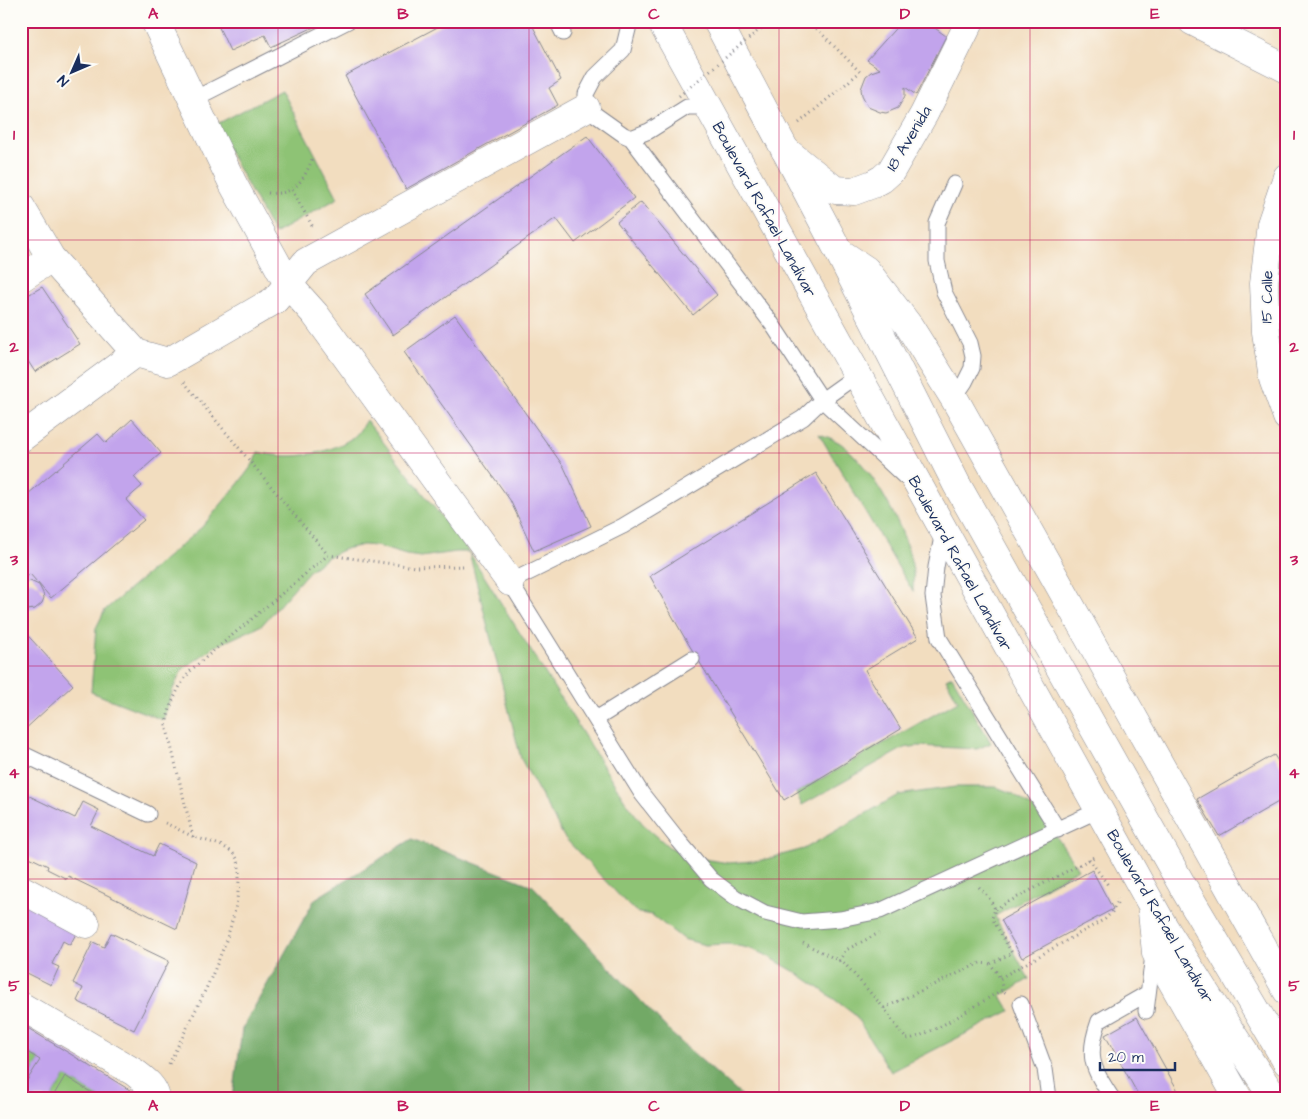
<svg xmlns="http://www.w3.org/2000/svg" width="1308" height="1119" font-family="'Architects Daughter',sans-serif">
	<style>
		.green { fill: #8ec375; stroke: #54796a }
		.forest { fill: #72a966; stroke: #466c62 }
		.building { fill: #c2a4ec }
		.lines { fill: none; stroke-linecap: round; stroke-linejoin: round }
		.lane-casing { stroke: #86868e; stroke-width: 17 }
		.street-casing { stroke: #86868e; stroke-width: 29 }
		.primary-casing { stroke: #86868e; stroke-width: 29 }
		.path { stroke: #86868e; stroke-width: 3; stroke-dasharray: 1 4; stroke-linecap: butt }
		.lane { stroke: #fff; stroke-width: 15 }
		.street { stroke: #fff; stroke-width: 28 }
		.primary { stroke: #fff; stroke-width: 28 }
		.path-bridge { stroke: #86868e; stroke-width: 3; stroke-dasharray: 1 4; stroke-linecap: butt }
		.grid { fill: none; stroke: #c2185b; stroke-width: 1; stroke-opacity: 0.55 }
		.labels { text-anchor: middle; stroke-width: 4; stroke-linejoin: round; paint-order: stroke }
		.street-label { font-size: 16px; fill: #1b2f5e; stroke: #fdfcf7 }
		.neatline { fill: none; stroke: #c2185b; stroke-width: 2 }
		.grid-label { font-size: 16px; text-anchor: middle; font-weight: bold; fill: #c2185b }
	</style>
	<rect width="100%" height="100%" fill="#fdfcf7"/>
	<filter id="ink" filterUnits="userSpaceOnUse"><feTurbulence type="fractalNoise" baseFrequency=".02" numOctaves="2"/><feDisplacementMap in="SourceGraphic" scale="10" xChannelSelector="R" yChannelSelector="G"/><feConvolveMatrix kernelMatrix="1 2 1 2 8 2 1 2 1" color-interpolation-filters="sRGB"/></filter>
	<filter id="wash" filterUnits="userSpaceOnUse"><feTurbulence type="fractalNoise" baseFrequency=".0096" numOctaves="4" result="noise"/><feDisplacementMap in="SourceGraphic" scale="20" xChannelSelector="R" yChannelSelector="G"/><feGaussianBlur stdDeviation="1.12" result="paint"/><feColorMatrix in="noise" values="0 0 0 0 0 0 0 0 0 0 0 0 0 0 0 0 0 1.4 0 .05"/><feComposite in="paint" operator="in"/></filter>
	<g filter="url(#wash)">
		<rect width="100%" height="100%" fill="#f2ddbf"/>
		<!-- green -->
		<path class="green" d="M282,90l56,108 -64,36 -59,-109z
			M366,420l103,132 158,252 16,20 26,23 28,11 32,5 34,-3 41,-11 94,-54 57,-8h41l16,6 21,15 23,28 22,33 -83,47 34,63 -28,17 9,15 -119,61 -36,-57 -33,-25 -25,-17 -33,-19 -16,-6 -20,-4 -23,1 -22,-6 -31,-24 -13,-2 -10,-7 -65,-69 -43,-78 -52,-207h-13l-35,5 -15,-2 -30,-9 -13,-1 -18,4 -17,8 -18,13 -48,55 -48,22 -32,23 -9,19 -10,31 -72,-28 5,-64 9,-18 97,-83 37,-44 14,-19 5,-12c30,8 67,4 94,-14 6,-3 10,-12 14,-18z
			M819,434c7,2 14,5 21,9 31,21 70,92 73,129 1,7 0,13 0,20z
			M952,676l39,67 -14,6 -59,-3 -14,2 -102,57 -6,-12 162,-92 -12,-22z
			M21,1048l19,12 -19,30z
			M65,1076l35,22h-48z"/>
		<!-- forest -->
		<path class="forest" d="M412,839l121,47 140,149 71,63h-511l9,-69 73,-130z"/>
		<g id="blocks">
			<!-- building -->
			<path class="building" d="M216,21h111l-56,26 -6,-12 -35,16z
				M449,21h81l31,59 -12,8 9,17 -152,84 -61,-113z
				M902,21h23l21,15 -30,59 -11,-8v9l-7,12 -12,5 -6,-1 -12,-5 -6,-12 -1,-6 5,-13 5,-4 9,-3 -13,-9z
				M587,136l47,62 -59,45 -19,-25 -163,117 -28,-41z
				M641,202l76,93 -24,20 -76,-93z
				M42,287l38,57 -45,28 -9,-14 -5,4v-63z
				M455,315l109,152 27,59 -57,25 -24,-51 -106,-148z
				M132,419l29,34 -27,24 8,9 -16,14 18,20 -93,78 -21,-24 -9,7v-81l77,-66 8,9z
				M816,473l102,165 -53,32 36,59 -117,71 -101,-165 -33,-59z
				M30,581l9,4 4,8 1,5 -2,5 -7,6 -9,1 -5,-2v-24z
				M21,628l52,57 -51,47 -1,-1z
				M1274,755l13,20v22l-68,39 -22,-37z
				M21,792l54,26 8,-16 16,8 -8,16 62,30 6,-12 37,18 -19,67 -109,-53 -1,3 -20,-10 1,-3 -27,-13z
				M1092,870l21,39 -91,49 -21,-38z
				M21,899l58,29 -9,17 -7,-4 -11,23 7,3 -8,18 -30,-15v-43l3,-5 -3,-2z
				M111,933l58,28 -35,69 -57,-29 6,-13 -10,-5 20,-41 11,5z
				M1137,1017l45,81h-42l-35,-63z
				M21,1024l56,34 66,40h-43l-35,-22 -13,22h-31v-8l19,-30 -19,-12z"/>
		</g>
	</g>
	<g filter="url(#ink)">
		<use href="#blocks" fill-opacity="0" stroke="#86868e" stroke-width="1"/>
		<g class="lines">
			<defs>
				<path id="lane" d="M557,21l6,12
					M630,21l-7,29 -28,27 -9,17v14l38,27 7,3 141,186 50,76 83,77
					M192,100l156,-79
					M631,138l18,-7 38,-24h21
					M857,375l-35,25 -19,18 -180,108 -113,56 132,212 37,47 32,38 24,18 30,16 37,9 38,-3 40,-8 219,-101
					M954,398l11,-16 7,-14 1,-12 -3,-13 -26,-51 -7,-31v-38l17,-39
					M943,532l-7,35 -3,29 6,42 119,192
					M596,719l96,-60
					M21,753l127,61
					M1021,1004l24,65 4,29
					M1146,1011l6,-48 4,-10
					M1112,1098c-20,-31 -26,-41 -13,-77l49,-28"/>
				<path id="street" d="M155,21l78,163 55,100 27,30 195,268
					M1192,21l95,48
					M785,150l50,40 19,1 19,-7 9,-5 9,-8 33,-57 46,-93
					M1287,177l-16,47 -7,59 2,49 7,46 14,39
					M21,207l30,51 85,95
					M839,252l27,18 43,56 45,72 333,593
					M21,278l30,-20
					M21,438l115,-85 32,9 107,-62 31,-38 280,-154
					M21,889l65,35
					M21,1006l113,66c9,7 20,14 22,26"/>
				<path id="primary" d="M661,21l503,906 46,73 64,98
					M717,21l122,231 118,233 225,400 105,177
					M1152,912l4,41 82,145"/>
			</defs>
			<!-- lane casing -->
			<use href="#lane" class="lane-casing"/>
			<!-- street casing -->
			<use href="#street" class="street-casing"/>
			<!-- primary casing -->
			<use href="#primary" class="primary-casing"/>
			<!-- path -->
			<path class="path" d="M799,123l61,-51 -51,-51
				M292,190l22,39
				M268,193c27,3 36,-13 45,-36
				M184,382l144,173 87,12 51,-1
				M165,823c9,4 18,9 27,13 14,6 34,7 44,21 4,6 3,15 3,22 -2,60 -45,132 -71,187
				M193,837l-27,-112c4,-22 12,-39 26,-56l136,-114
				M1089,859l19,26
				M979,887l10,11 6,11 -3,9 20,35 -22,11
				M995,909l101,-53
				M803,943l41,20 40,45 17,25 6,6c22,-2 74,-37 95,-49l4,3
				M839,961l7,-11 33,-17
				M1000,978l105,-59 7,-7 6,-11 -1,-2
				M884,1008l96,-45 10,1c7,8 12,15 12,26"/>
			<!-- lane -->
			<use href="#lane" class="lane"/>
			<!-- street -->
			<use href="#street" class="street"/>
			<!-- primary -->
			<use href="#primary" class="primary"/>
			<!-- path-bridge -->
			<path class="path-bridge" d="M679,96l91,-75"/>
		</g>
	</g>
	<!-- grid -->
	<path class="grid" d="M278,21v1077M529,21v1077M779,21v1077M1030,21v1077M21,240h1266M21,453h1266M21,666h1266M21,879h1266"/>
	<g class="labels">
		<!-- street labels -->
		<g class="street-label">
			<text transform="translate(908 138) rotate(-59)" y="6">18 Avenida</text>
			<text transform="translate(765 209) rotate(61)" y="6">Boulevard Rafael Landívar</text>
			<text transform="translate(1266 297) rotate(-89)" y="6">15 Calle</text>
			<text transform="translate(961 563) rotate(61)" y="6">Boulevard Rafael Landívar</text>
			<text transform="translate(1161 916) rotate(60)" y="6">Boulevard Rafael Landívar</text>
		</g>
	</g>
	<!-- margin -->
	<rect width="1308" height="1119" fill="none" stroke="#fdfcf7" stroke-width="55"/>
	<!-- north arrow -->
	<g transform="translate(72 72) rotate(225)" stroke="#fdfcf7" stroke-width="4" paint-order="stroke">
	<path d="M0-4L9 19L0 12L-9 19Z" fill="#1b2f5e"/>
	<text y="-8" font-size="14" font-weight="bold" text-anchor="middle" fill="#1b2f5e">N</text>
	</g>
	<!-- scale -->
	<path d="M1100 1062v8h75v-8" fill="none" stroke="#1b2f5e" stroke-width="2.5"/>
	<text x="1108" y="1062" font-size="15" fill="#1b2f5e" stroke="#fdfcf7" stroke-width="4" paint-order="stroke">20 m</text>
	<rect x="28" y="28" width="1252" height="1064" class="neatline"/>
	<g class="grid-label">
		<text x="153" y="19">A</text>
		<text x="403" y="19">B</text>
		<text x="654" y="19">C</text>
		<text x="905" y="19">D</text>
		<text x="1155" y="19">E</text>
		<text x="14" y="140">1</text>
		<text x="1294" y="140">1</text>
		<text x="14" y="352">2</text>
		<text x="1294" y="352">2</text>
		<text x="14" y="565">3</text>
		<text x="1294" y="565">3</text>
		<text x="14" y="778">4</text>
		<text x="1294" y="778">4</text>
		<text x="14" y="991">5</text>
		<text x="1294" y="991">5</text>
		<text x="153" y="1111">A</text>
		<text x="403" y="1111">B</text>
		<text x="654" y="1111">C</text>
		<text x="905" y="1111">D</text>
		<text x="1155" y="1111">E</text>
	</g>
</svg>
